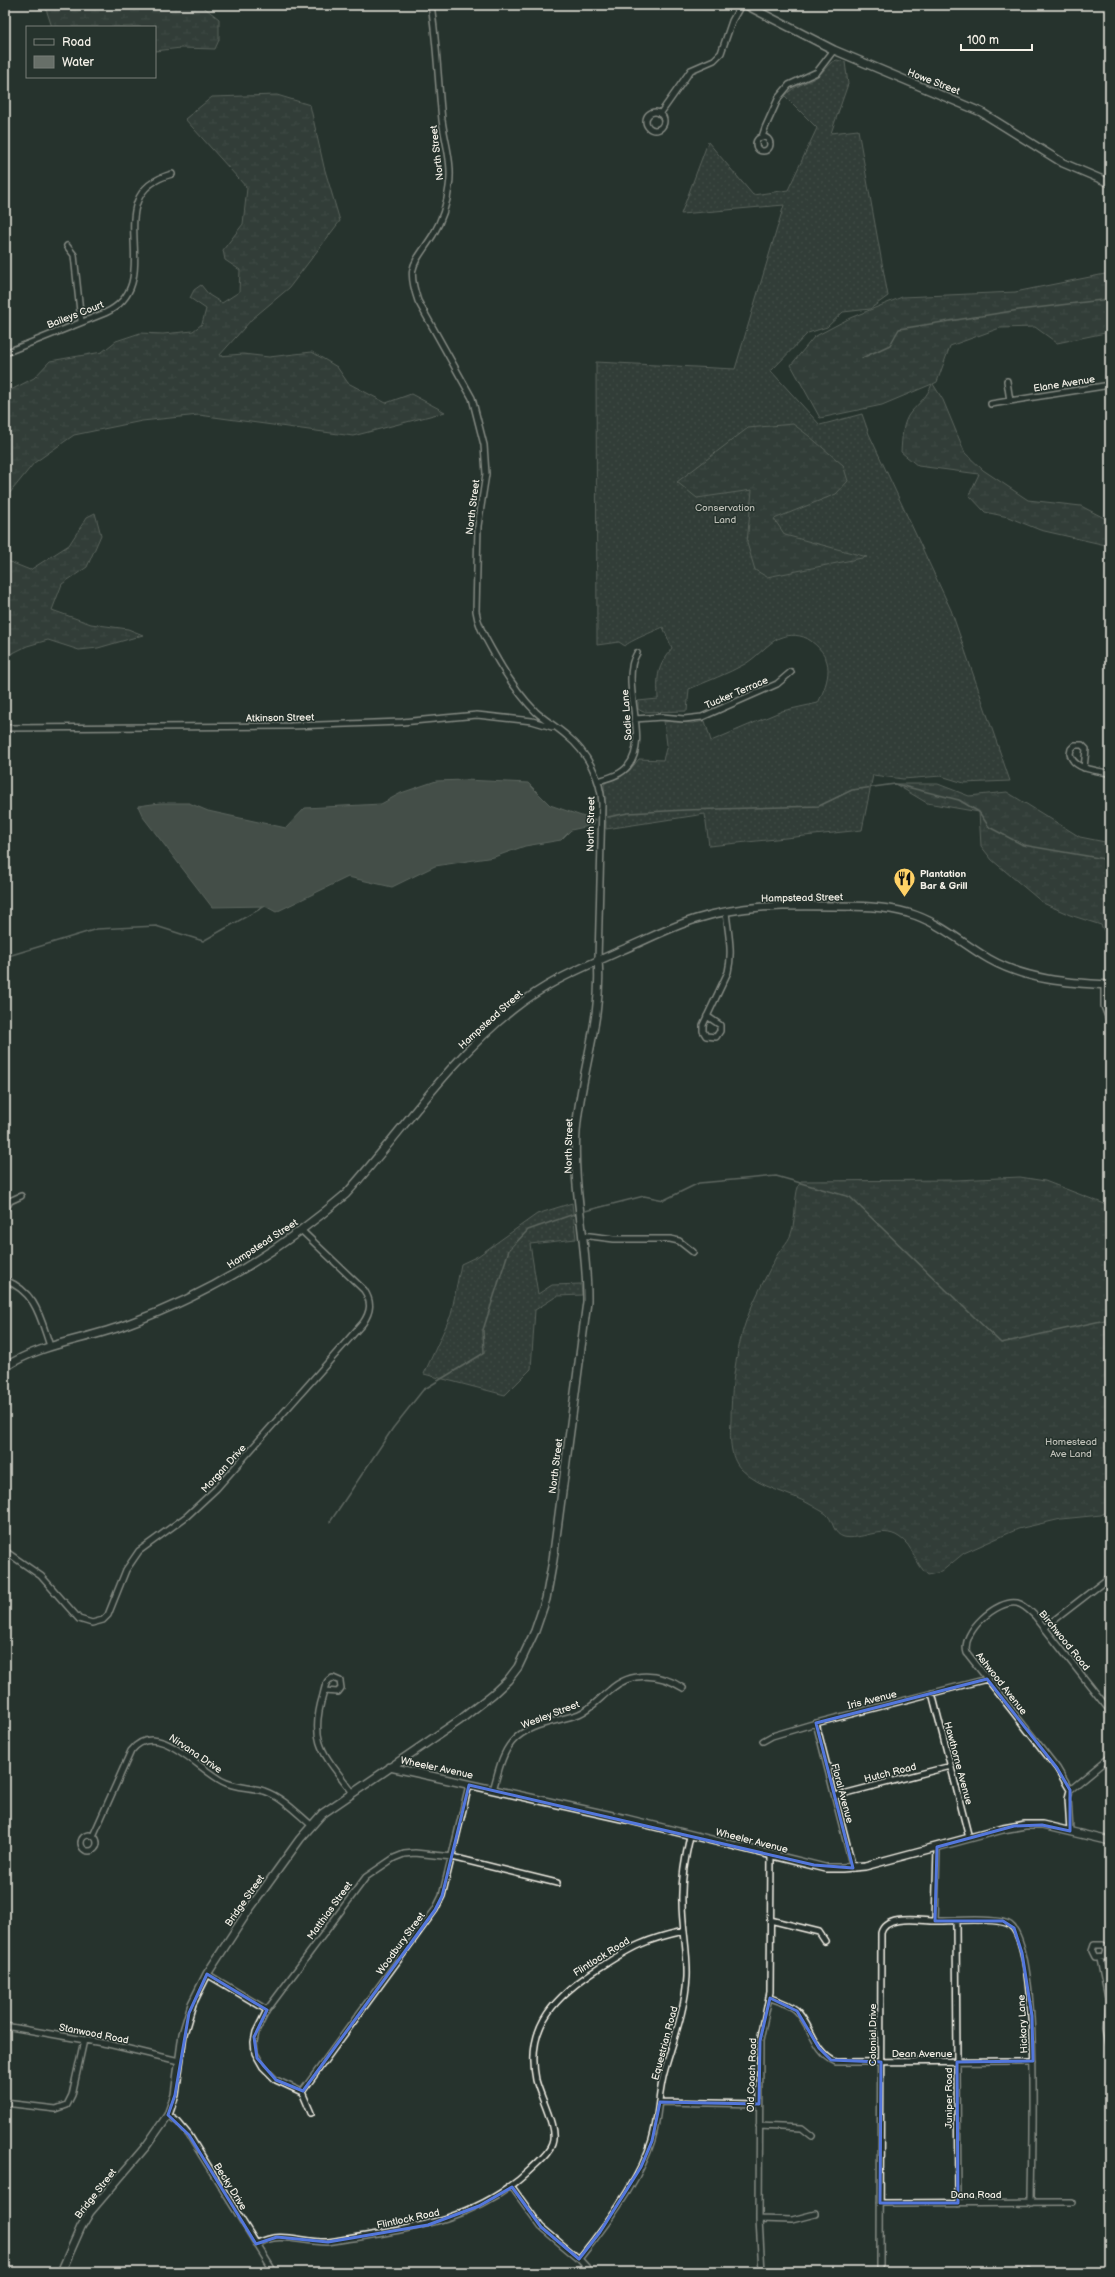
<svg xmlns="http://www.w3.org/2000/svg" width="1115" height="2277" font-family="'Balsamiq Sans',sans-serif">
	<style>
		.grass { fill: url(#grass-dots); stroke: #9a9e96 }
		.wetland { fill: url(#wetland-marsh); stroke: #9a9e96 }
		.water { fill: #676f68; stroke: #9fa39b }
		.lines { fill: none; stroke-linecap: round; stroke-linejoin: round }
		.stream { stroke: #9fa39b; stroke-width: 1.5 }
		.minor-casing { stroke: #f4f1e8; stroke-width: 8 }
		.tertiary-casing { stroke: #f4f1e8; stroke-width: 10 }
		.secondary-casing { stroke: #f4f1e8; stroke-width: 10 }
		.minor { stroke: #26332d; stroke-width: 5 }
		.tertiary { stroke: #26332d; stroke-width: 7 }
		.secondary { stroke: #26332d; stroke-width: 7 }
		.marked { fill: none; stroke: #5377dc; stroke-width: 3; stroke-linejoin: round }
		.labels { text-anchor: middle; stroke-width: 3; stroke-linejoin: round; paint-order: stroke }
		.street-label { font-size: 10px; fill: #f4f1e8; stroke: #26332d }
		.park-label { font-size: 10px; fill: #bebfb7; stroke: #26332d }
		.poi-label { font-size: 10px; font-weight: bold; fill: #f4f1e8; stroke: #26332d; text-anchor: start }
	</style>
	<defs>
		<pattern id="grass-dots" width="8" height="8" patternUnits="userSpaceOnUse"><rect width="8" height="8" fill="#414b45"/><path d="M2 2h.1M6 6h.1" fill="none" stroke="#5d6560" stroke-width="1.8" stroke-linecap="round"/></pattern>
		<pattern id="wetland-marsh" width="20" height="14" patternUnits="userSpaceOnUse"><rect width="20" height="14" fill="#414b45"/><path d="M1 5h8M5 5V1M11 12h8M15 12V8" fill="none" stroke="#5d6560"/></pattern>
	</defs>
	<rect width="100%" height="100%" fill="#26332d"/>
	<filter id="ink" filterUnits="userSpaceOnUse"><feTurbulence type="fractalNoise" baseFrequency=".025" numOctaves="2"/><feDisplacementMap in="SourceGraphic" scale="8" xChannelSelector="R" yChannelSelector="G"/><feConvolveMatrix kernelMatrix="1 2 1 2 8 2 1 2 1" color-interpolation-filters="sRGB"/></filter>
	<g filter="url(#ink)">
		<!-- grass -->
		<path class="grass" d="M837,60l8,2 3,22 -17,49 27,-3 30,166 -18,13 -27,3 -16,15 -19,6 -37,38 49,54 42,-11 7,20 82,176 59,171 -46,2 -23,-7 -38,3 -30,-4 -11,55 -153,16 -4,-32 -99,15 -2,-44 2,-3 23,-11 10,-12 24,1 4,-15 -3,-24 29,2 12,-2 6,20 71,-30 36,-8c12,-25 17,-44 -7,-62 -9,-7 -22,-7 -32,-3 -12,6 -22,19 -34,26 -18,10 -37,17 -56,25l-2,22 -44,1 -5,-3v-8l20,-2c-1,-25 -1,-31 14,-51l-9,-21c-8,4 -34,14 -38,19l-6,-4 -22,3 -1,-283 139,7 49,-164 -103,9 27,-72 45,53 35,-5 29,-62 -32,-32c9,-11 21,-12 33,-20 7,-5 10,-14 19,-16z
			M572,1203l4,36 -46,5 8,50 14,-9 29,-1 1,11 -25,1 -22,14 -4,59 -26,26 -81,-21 27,-59 10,-51 17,-8 59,-42z"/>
		<!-- wetland -->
		<path class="wetland" d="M35,5h166l18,14v21l-4,9 -34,-1 -26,3v-24h-103l-6,-18z
			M277,95l33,10 14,62 16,54 -51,67 -37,31 -33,37 24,-2 26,3 43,-5 25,15 11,16 38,20 25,-9 34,18 -92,24 -154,-21 -57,6 -68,14 -40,28 -29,36v-106l29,-15 16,-17 52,-9 14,-11 24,-8 23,1 30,-3 9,-7 4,-15 -16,-11 4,-8 7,-5 8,10 13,8 17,-11 1,-22 -15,-10 -2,-10 20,-26 4,-36 -62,-69 27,-22z
			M1110,273v59l-53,11 -22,-16 -35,1 -50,18 -13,36 -4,2 10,16 22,53 18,17 45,30 53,6 29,15v25l-70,-16 -32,-13 -23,-5 -16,-17 10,-21 -61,-8 -17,-14c1,-13 1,-30 10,-40 9,-10 16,-15 21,-28l-50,21 -62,13 -29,-53 23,-28 36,-19 52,-21 113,-5z
			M793,424l16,12 34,29 5,16 -12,13 -62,25 11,16 82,22 -100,20 -12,-7 -8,-27 5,-53 -55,8 -20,-16 71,-54z
			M95,513l6,22 -14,32 -25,17 -10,26 39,14 37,5 15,6 -45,13 -19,2 -31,-10 -21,6 -22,11v-97l25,10 39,-25 18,-28z
			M895,784h43l31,12 38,-4 73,45 30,6v100l-9,-18 -31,-10 -27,-12 -51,-43 -11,-14 -2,-34 -52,-9z
			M1020,1177l25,4 65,25v304l-9,5 -40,4 -43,10 -54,24 -23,19 -13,3c-13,-10 -14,-29 -29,-38 -18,-12 -39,4 -55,0 -11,-3 -10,-14 -16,-21 -3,-4 -11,-7 -15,-10 -23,-14 -53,-17 -72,-37 -12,-12 -11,-34 -10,-49 0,-26 3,-53 9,-78 6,-29 22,-57 35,-83 4,-9 13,-16 16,-25 6,-16 2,-43 10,-53l155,-1z"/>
		<!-- water -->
		<path class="water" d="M465,780l63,3 22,22 43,15 1,5 -23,5 -10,10 -36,6 -31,11 -59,9 -43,21 -44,-10 -72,35 -11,-6 -53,1 -69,-90 -5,-11 22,-3h29l19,8 78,17 19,-20 76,-4 20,-11 35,-12z"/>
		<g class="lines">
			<!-- stream -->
			<path class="stream" d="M862,358l28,-13 9,-16 120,-19 91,-11
				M608,817l20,-4 57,-3 134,-4 33,-16 43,-6 64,16 20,12 10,15 34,18 87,15
				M591,821l5,-1
				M5,957l92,-28 59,-3 47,15 62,-35
				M585,1211l59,-15 20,4 35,-17 77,-7 74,21 151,146 109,-24
				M330,1522l63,-94 30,-38 61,-37 -1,-23 26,-80 19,-20 46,-16"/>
			<defs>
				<path id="minor" d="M431,5c6,38 7,77 11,115 3,22 11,45 7,67 -2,17 -7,33 -16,48 -19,30 -27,30 -15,66l54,97 12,47 2,29 -8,52 -2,85c2,15 9,26 16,39 12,22 26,44 44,62 10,9 21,15 31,24 20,16 34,43 35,68l-4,156
					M646 121a9 9 0 1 1 18 0a9 9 0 1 1-18 0Z
					M660,114l31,-44 23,-10 7,-7 11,-32 9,-16
					M762,137l3,-9 14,-31 10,-12 28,-13 17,-22
					M756 144a7 7 0 1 1 14 0a7 7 0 1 1-14 0Z
					M67,246l7,9 7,66
					M5,353l100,-40c66,-30 -11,-118 67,-139
					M1007,381l3,20
					M991,404l119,-19
					M635,719l27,-2 22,2 18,-2 75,-33 14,-12
					M5,728l286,-2 111,-4 75,-7 55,6 20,6
					M1084,768l2,-19 -4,-4h-7l-4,4 -1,5c4,17 27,15 40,20
					M598,781c10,-3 23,-6 30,-15 20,-23 -2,-71 4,-99 0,-5 3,-10 5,-14
					M1104,985v21l6,16
					M707,1016l13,9v6l-4,6 -10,-1 -3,-5v-6l25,-53c5,-20 0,-40 -2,-60
					M5,1210l5,-9 11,-5
					M582,1235l32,4h56l9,2 14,11
					M5,1280c31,12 35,37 45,66
					M5,1551l36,25 38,43 13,4 11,-3 5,-5 18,-45 13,-19 48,-35 29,-27 147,-166c8,-12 9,-21 1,-33l-63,-60
					M1044,1628l66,-51
					M324,1691l14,1 3,-4 -1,-7 -7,-3c-8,2 -8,10 -10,17 -15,49 2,60 30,98
					M932,1693l37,145
					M816,1723l37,145
					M763,1741l9,-5 44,-13 171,-44
					M493,1790c5,-16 8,-35 19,-48 16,-19 45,-20 67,-28 12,-5 21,-16 31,-24 21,-19 50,-17 73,-2
					M1070,1790l-13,-22 -90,-115c-7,-21 31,-54 50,-50 8,2 13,8 18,13l75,95
					M835,1796l116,-30
					M1070,1831l-2,-33 2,-8 40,-33
					M81 1843a8 8 0 1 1 16 0a8 8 0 1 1-16 0Z
					M93,1836l38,-85c25,-33 67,18 91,30 12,7 28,6 42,10 18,6 33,22 47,34
					M770,1920l49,12 6,9
					M935,1921c15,0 66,-4 75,4 31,23 22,233 22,278
					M956,1921l2,282
					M1104,1956l2,-7 -3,-4h-9l-2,6 3,6 15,-2
					M1100,1958l9,45 -2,23 3,17
					M207,1974l60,36
					M770,1998c9,3 19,6 26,12 16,15 18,43 40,52l197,-1
					M5,2026l103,18 71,17
					M302,2092l133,-182 7,-14 27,-111
					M660,2102l99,2
					M5,2103l51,6 11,-4 5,-10 12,-55
					M311,2113l-9,-21 -26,-12 -13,-13 -8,-14 -1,-11 2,-10 11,-22 99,-133 28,-19 10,-4 11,-1 37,4 105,26
					M168,2115l10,7 11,13 85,137
					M759,2126l43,2 10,8
					M512,2187l29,40 38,32 12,13
					M880,2203l192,-1
					M759,2219l33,1 23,-6
					M256,2244c26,-14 45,-1 72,-2 73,-12 148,-19 203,-73 8,-8 18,-15 21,-25 6,-16 -12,-47 -16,-64 -11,-55 21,-85 63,-112 32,-21 47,-29 85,-37
					M579,2259c25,-31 62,-81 73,-119 7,-23 6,-48 13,-71 9,-31 20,-59 22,-92 1,-25 -5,-50 -5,-75 -1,-23 3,-44 8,-66
					M762,2272l-3,-53 1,-178 10,-49 1,-137
					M880,2272l1,-339c5,-19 39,-12 54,-12l2,-74
					M1026,2272l2,-1"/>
				<path id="tertiary" d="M746,5l88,45 147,62 82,51 47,20
					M390,1767l236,52 199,49h17l23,-2 138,-37 22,-4h17l68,16
					M61,2272l20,-45 9,-15 57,-67 21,-30 7,-20 8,-61 9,-30 15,-30 41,-63 52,-72 22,-25 138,-94 33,-26 15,-14 10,-13 17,-36 11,-32 7,-39 34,-258c1,-57 -15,-113 -11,-170 4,-58 27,-113 22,-172"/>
				<path id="secondary" d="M5,1367c37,-24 80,-27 120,-42 81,-29 156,-75 221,-131 55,-61 102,-133 167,-185 37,-29 67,-40 109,-59 24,-10 48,-23 74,-31 44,-14 91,-14 137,-13 25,0 51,0 75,7 30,8 55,31 81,46 37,21 80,24 121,26"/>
			</defs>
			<!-- minor casing -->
			<use href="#minor" class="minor-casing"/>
			<!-- tertiary casing -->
			<use href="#tertiary" class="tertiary-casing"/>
			<!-- secondary casing -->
			<use href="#secondary" class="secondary-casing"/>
			<!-- minor -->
			<use href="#minor" class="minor"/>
			<!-- tertiary -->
			<use href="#tertiary" class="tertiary"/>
			<!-- secondary -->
			<use href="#secondary" class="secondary"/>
		</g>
	</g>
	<!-- marked area -->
	<path d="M0 0H1115V2277H0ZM987,1679l70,89 13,22v41l-28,-6 -28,1 -77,21 -2,74h68l11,7 8,25 10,63 1,45 -76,1 1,141h-78l1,-141 -50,-2 -12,-12 -22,-37 -27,-13 -10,43 -1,63 -99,-2 -8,39 -11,26 -41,65 -21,27 -38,-32 -29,-40 -33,19 -51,19 -100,17 -51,-5 -21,7 -67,-109 -21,-20 7,-20 14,-82 18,-39 60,36 -13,27 3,21 19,22 27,11 132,-181 7,-14 27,-111 345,80 39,3 -37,-145z" fill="#26332d" fill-opacity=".55" fill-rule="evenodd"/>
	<path class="marked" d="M987,1679l70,89 13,22v41l-28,-6 -28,1 -77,21 -2,74h68l11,7 8,25 10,63 1,45 -76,1 1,141h-78l1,-141 -50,-2 -12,-12 -22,-37 -27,-13 -10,43 -1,63 -99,-2 -8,39 -11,26 -41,65 -21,27 -38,-32 -29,-40 -33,19 -51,19 -100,17 -51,-5 -21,7 -67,-109 -21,-20 7,-20 14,-82 18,-39 60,36 -13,27 3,21 19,22 27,11 132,-181 7,-14 27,-111 345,80 39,3 -37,-145z"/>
	<!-- icons -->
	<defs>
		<symbol id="restaurant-pin" viewBox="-11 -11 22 30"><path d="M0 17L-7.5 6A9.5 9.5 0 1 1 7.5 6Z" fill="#ffd166" stroke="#26332d"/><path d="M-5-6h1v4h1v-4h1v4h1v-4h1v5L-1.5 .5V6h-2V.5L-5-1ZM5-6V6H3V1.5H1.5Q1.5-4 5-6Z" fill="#111"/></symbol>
	</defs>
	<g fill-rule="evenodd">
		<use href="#restaurant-pin" x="892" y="866" width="25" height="34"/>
	</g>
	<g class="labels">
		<!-- street labels -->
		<g class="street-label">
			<text transform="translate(934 81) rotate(21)" y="4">Howe Street</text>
			<text transform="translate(436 153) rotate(-97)" y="4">North Street</text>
			<text transform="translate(75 314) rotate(-21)" y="4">Baileys Court</text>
			<text transform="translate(1064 383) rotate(-9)" y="4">Elane Avenue</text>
			<text transform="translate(472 507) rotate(-83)" y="4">North Street</text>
			<text transform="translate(736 692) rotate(-23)" y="4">Tucker Terrace</text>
			<text transform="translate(626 715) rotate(-94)" y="4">Sadie Lane</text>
			<text transform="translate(280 717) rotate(-1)" y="4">Atkinson Street</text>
			<text transform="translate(590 824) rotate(-89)" y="4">North Street</text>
			<text transform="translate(802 897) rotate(-1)" y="4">Hampstead Street</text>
			<text transform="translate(490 1019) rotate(-42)" y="4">Hampstead Street</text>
			<text transform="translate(568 1146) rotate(-89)" y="4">North Street</text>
			<text transform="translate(262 1243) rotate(-33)" y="4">Hampstead Street</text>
			<text transform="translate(555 1466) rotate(-83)" y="4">North Street</text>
			<text transform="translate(223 1468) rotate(-48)" y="4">Morgan Drive</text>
			<text transform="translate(1065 1640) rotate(51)" y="4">Birchwood Road</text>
			<text transform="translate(1002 1683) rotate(52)" y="4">Ashwood Avenue</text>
			<text transform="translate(872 1699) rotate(-14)" y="4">Iris Avenue</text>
			<text transform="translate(550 1714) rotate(-21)" y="4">Wesley Street</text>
			<text transform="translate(196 1753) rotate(34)" y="4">Nirvana Drive</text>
			<text transform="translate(959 1763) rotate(75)" y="4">Hawthorne Avenue</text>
			<text transform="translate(437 1767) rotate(12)" y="4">Wheeler Avenue</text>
			<text transform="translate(890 1772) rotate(-14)" y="4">Hutch Road</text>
			<text transform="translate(843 1793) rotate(75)" y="4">Floral Avenue</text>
			<text transform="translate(752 1840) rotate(14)" y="4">Wheeler Avenue</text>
			<text transform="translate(244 1900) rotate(-55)" y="4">Bridge Street</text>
			<text transform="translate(329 1910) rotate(-54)" y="4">Matthias Street</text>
			<text transform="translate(400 1943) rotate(-54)" y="4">Woodbury Street</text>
			<text transform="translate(601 1956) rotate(-32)" y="4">Flintlock Road</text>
			<text transform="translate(1022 2024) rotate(-93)" y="4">Hickory Lane</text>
			<text transform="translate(94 2033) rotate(11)" y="4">Stanwood Road</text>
			<text transform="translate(872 2035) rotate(-90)" y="4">Colonial Drive</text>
			<text transform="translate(664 2043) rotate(-75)" y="4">Equestrian Road</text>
			<text x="922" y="2057">Dean Avenue</text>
			<text transform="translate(751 2075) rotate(-88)" y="4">Old Coach Road</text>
			<text transform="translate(948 2098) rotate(-90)" y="4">Juniper Road</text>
			<text transform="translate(231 2186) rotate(58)" y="4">Becky Drive</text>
			<text transform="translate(95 2193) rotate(-52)" y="4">Bridge Street</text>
			<text x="976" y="2198">Dana Road</text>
			<text transform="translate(408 2218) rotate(-12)" y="4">Flintlock Road</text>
		</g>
		<!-- park labels -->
		<g class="park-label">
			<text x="725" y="511">Conservation<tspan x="725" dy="12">Land</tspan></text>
			<text x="1071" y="1445">Homestead<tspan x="1071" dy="12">Ave Land</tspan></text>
		</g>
		<!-- poi labels -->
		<g class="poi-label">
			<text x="920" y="877">Plantation<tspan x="920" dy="12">Bar &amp; Grill</tspan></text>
		</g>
	</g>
	<!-- margin -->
	<rect width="1115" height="2277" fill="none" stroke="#26332d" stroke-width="20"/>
	<rect x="10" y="10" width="1095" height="2257" fill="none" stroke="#f4f1e8" stroke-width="1.5" filter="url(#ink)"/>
	<!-- legend -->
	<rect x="26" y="26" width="130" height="52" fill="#26332d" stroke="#787f78"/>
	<rect x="34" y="39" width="20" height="6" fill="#26332d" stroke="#787f78"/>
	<text x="62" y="46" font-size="12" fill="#f4f1e8">Road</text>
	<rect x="34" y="56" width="20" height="12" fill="#676f68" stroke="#787f78"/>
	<text x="62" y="66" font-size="12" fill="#f4f1e8">Water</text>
	<!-- scale -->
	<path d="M961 44v6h71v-6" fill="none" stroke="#f4f1e8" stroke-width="2"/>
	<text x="967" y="44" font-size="12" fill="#f4f1e8" stroke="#26332d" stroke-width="3" paint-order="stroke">100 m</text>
</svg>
